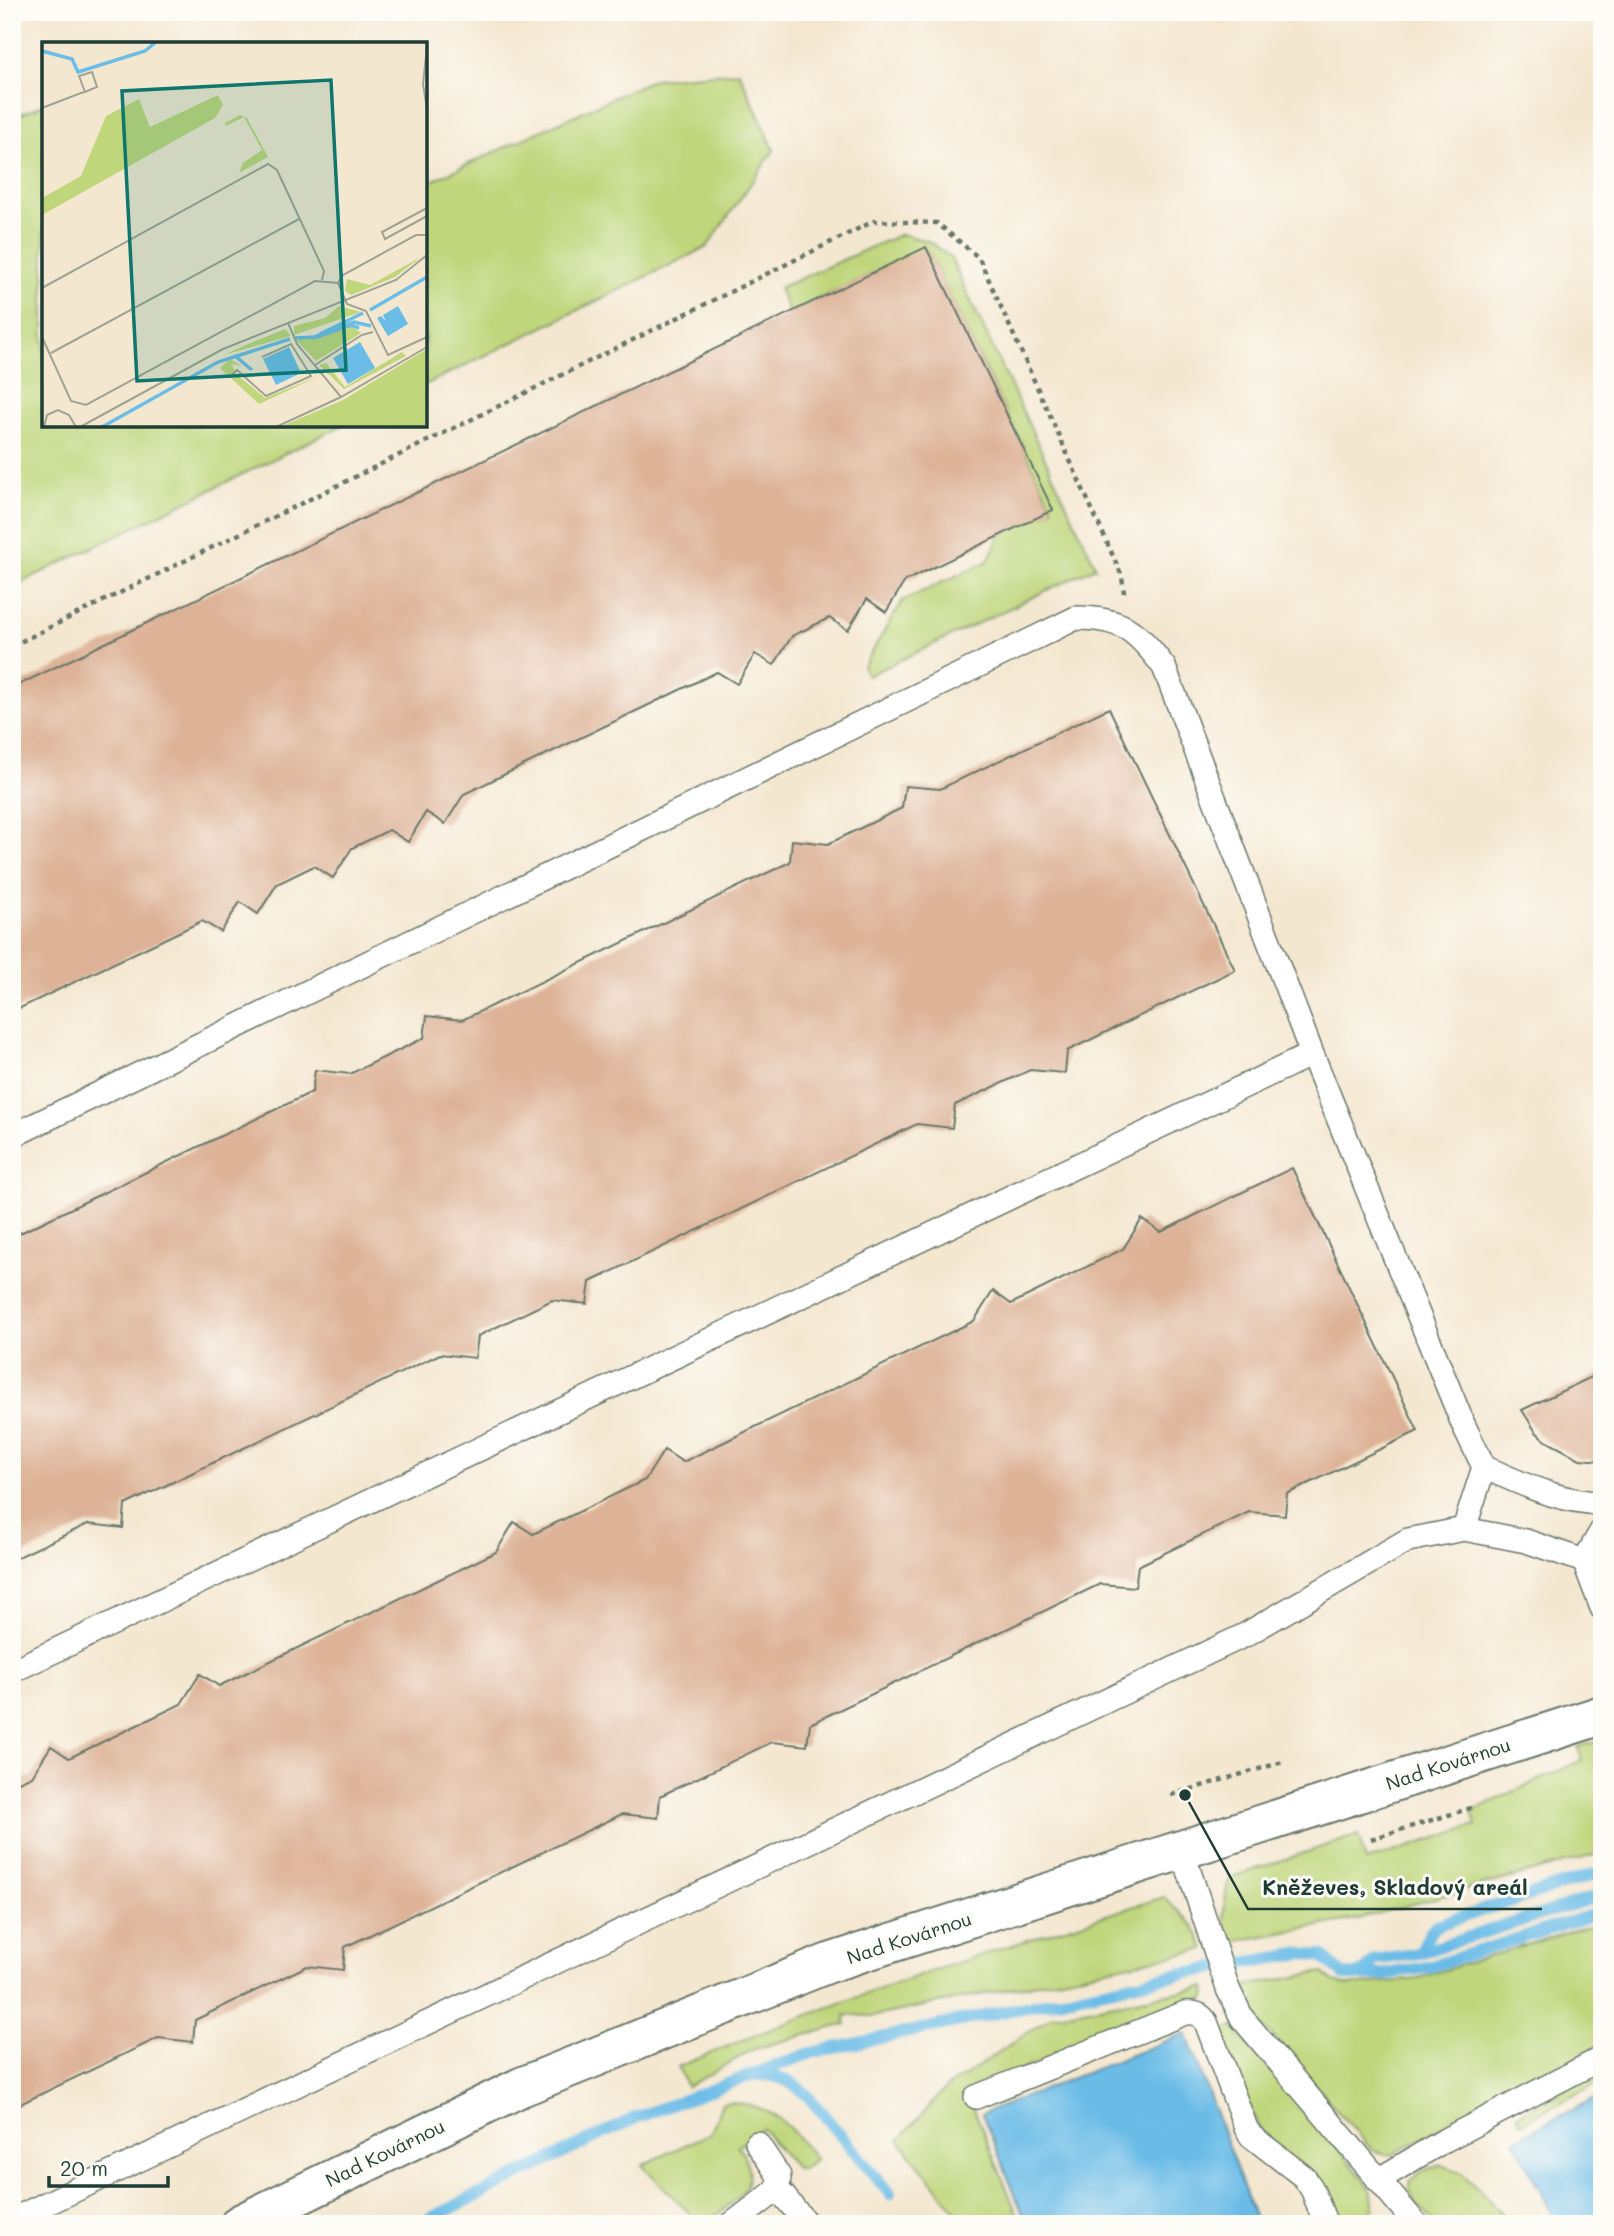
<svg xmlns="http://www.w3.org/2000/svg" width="1614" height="2236" font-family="Mali,sans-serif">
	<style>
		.green { fill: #bfd67b; stroke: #6f8a58; stroke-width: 2 }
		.water { fill: #6bbce7; stroke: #457c8e; stroke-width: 2 }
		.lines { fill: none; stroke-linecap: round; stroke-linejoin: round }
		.stream { stroke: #6bbce7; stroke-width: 12 }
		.building { fill: #ddb296 }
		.service-casing { stroke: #6a786b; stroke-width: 26 }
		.minor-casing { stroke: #6a786b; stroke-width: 42 }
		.path { stroke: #6a786b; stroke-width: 4.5; stroke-dasharray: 5 5; stroke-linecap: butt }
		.service { stroke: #fff; stroke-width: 23 }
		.minor { stroke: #fff; stroke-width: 38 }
		.labels { text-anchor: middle; stroke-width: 6; stroke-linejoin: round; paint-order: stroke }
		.street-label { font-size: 19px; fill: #1f3d34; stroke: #fdfcf7 }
		.inset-river { fill: none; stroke: #6bbce7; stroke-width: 3.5 }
		.inset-road { fill: none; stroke: #9fa392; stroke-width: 2 }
		.view { fill: #0f766e; fill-opacity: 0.15; stroke: #0f766e; stroke-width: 3.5 }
		.inset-edge { fill: none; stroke: #1f3d34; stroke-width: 3.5 }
		.leader { fill: none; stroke: #1f3d34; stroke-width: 2.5 }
		.callout-dot { fill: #1f3d34; stroke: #fdfcf7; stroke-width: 2.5 }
		.callout-label { font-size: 21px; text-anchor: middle; font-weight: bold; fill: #1f3d34; stroke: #fdfcf7; stroke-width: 6; stroke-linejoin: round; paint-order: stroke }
	</style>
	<rect width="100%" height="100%" fill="#fdfcf7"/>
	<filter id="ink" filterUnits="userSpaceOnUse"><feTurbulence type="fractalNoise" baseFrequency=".0143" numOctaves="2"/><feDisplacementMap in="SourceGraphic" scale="14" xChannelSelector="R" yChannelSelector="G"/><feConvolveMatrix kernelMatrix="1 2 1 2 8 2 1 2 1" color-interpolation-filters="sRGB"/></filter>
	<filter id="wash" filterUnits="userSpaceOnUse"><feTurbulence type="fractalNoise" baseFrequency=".00686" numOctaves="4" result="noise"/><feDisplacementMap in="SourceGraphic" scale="28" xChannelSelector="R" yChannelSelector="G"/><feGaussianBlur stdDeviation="1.57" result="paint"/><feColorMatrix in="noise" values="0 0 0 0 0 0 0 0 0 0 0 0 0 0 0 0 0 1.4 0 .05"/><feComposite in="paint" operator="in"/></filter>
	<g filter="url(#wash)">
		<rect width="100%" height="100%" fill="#f4e7d0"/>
		<!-- green -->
		<path class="green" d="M739,72l35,78 -67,97 -282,138v-201l229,-105z
			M44,104v321h299l-331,162v-469z
			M901,234l27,7 22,16 146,310 -229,109 -4,-9 39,-66 86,-40 11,-25 54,-27 -127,-261 -137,65 -10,-25z
			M1602,1742v111l-241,65 -135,25c-4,-23 -2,-42 3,-65l129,-43 8,26 110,-36 -4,-14 110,-51 -4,-13 10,-4z
			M1164,1897l30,29 11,23 -330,67 -30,-1 1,9 -92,25 -67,38 -9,-20c158,-68 322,-119 486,-170z
			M1602,1922v122l-211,111 -18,-4 -107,-122 -16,-20 -11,-22 84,-15 10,10 15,3 64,-5z
			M1205,1987l1,11 -28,8 -211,86 54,132h-55l-67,-84 46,-51 107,-73z
			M1233,2027l131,152 8,16 2,14 -12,7 -26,8 -79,-99 -35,-89 1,-5z
			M1602,2071v10l-81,42 -4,-8z
			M729,2102c45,3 62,25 87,58l-12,8h-9l-33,-40 -24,18c24,34 4,50 -23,70l5,8h-20l-58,-59 69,-32 11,-30z
			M1441,2165l20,7 51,52h-76c-11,-12 -28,-25 -27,-42l13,-11z"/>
		<!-- water -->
		<path class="water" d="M1186,2033l71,191h-230l-45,-110z
			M1602,2095v129h-45l-43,-84z"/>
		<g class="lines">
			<!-- stream -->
			<path class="stream" d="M1419,1953c9,-9 7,-21 18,-28l165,-53
				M1357,1975l8,-4 10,-11 44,-7 183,-58
				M759,2075c19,-1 34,7 48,20l83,99
				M419,2224l216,-106 176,-65 363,-78 129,-22 19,3 22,19h37l48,-8 173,-55"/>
		</g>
		<g id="blocks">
			<!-- building -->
			<path class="building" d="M926,247l127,263 -148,71 -19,31 -19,-13 -19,31 -19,-12 -37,18 -18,29 -19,-11 -18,30 -20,-12 -253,122 -19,30 -19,-12 -18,30 -19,-12 -37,18 -19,30 -19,-12 -37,18 -19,30 -18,-12 -19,30 -19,-11 -190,91v-324z
				M1109,708l126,262 -168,81 -2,22 -35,-3 -75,35 -3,23 -35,-4 -327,158 -3,22 -35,-4 -74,36 -3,22 -35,-4 -315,151 -2,23 -35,-4 -76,36v-323l300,-145 3,-22 35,4 74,-36 3,-22 35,4 328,-158 2,-22 36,4 74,-36 3,-22 35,3z
				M1292,1168l126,263 -131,63 -2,21 -36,-3 -111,54 -3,21 -35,-3 -290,140 -3,22 -35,-4 -112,54 -2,22 -36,-4 -277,133 -2,23 -36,-4 -112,54 -2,22 -35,-4 -146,70v-323l20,-9 19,-30 18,12 112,-54 19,-30 19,12 277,-134 18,-30 19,12 112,-54 19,-30 19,12 291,-141 19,-30 18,13 112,-55 19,-30 19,13z
				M1602,1372v89l-22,-2 -34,-18 -10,-9 -14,-22z"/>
		</g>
	</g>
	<g filter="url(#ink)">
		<use href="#blocks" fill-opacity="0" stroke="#6a786b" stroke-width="2"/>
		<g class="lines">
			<defs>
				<path id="service" d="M12,1136l1064,-518c47,0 61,13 88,49l148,387 151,370 21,43 -20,62
					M1484,1467c38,17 75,35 118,36
					M1602,1530l-18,31 18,47
					M12,1671l1300,-617
					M1182,1850l46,139 14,29 174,206
					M976,2097l209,-84c10,-1 16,1 21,9l40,106 5,8 53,41 8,12 14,35
					M757,2143l22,33 -1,13
					M1378,2180l67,-40 157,-82
					M12,2220l1233,-585 163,-95 56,-11 62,12 58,20
					M732,2224l46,-35 29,35"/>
				<path id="minor" d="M240,2224l281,-137 308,-124 773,-248"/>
			</defs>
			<!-- service casing -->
			<use href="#service" class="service-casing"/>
			<!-- minor casing -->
			<use href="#minor" class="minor-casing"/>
			<!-- path -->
			<path class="path" d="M12,646l862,-425 63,2 42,35 143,318 2,17
				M1171,1795l115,-34
				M1371,1839l103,-32"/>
			<!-- service -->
			<use href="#service" class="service"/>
			<!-- minor -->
			<use href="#minor" class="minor"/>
		</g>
	</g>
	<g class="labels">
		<!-- street labels -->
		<g class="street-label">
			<text transform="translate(1448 1764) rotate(-18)" y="7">Nad Kovárnou</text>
			<text transform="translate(909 1938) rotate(-18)" y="7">Nad Kovárnou</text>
			<text transform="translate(385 2153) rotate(-26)" y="7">Nad Kovárnou</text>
		</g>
	</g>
	<!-- overview -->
	<g transform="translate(42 42)">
		<rect width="385" height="385" fill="#f4e7d0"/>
		<path d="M176,53l5,10 -8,13 -173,97v-17l39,-22 25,-60 33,-17 11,28zM198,73l7,3 21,39 -29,16 4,-10 19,-13 -18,-33 -18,9 -1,-3zM379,215l-26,20 -44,18 -6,-4 2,-12 23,6zM297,264l22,6 -67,23v-9l31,-8zM309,284l10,7 -45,28 -20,-21zM243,287l6,7 -67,19 24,-11zM385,307v78h-147l63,-27zM360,310l4,4 -62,33 -25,-24 7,-2 19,24zM188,317l12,7 -10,-2 4,10 29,24 54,-22 -60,28 -39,-36z" fill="#bfd67b"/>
		<path d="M356,264l10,18 -20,12 -11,-18 4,-2 5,5 -3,-6zM318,300l15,26 -27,16 -15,-26zM247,305l12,26 -25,12 -13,-26z" fill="#6bbce7"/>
		<path class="inset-river" d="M0,9l30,8 6,13 67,-21 11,-9M328,268l57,-33M278,292l43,-21M253,296l22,-1 34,-12 8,3M270,296l42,-16 17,4M192,313l18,15M60,385l116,-65 72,-23"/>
		<path class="inset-road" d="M385,4l-4,38 4,25M0,66l39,-15 4,-1 12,-5 -5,-15 -13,4 6,16M385,166l-45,24 3,7 42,-23M296,241l9,21 19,7 22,44 39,-18M296,241l5,-8 73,-40h11M0,246l226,-124 9,6 47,101 -2,9M246,281l9,21 44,53M0,295l29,64 15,4 229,-124 23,2M9,311l248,-134M273,323l47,-30 11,-3M190,333l5,-5 29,26 45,-20 -20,-32 -29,13M2,385l3,-12 11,-5 11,5 7,12M38,385l143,-78 173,-69 31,-25M234,385l65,-30 86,-50"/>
		<path class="view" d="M289,38l15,290 -209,11 -15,-290z"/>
		<rect width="385" height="385" class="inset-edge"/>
	</g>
	<!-- callouts -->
	<path class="leader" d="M1185 1795L1248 1909H1542"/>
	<circle class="callout-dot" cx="1185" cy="1795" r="7"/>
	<g class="callout-label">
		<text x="1395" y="1895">Kněževes, Skladový areál</text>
	</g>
	<!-- margin -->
	<rect width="1614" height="2236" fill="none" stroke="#fdfcf7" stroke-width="42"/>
	<!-- scale -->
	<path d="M49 2176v10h119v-10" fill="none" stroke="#1f3d34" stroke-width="3.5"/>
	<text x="60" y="2176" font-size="21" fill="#1f3d34" stroke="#fdfcf7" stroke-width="5" paint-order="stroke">20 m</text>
</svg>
